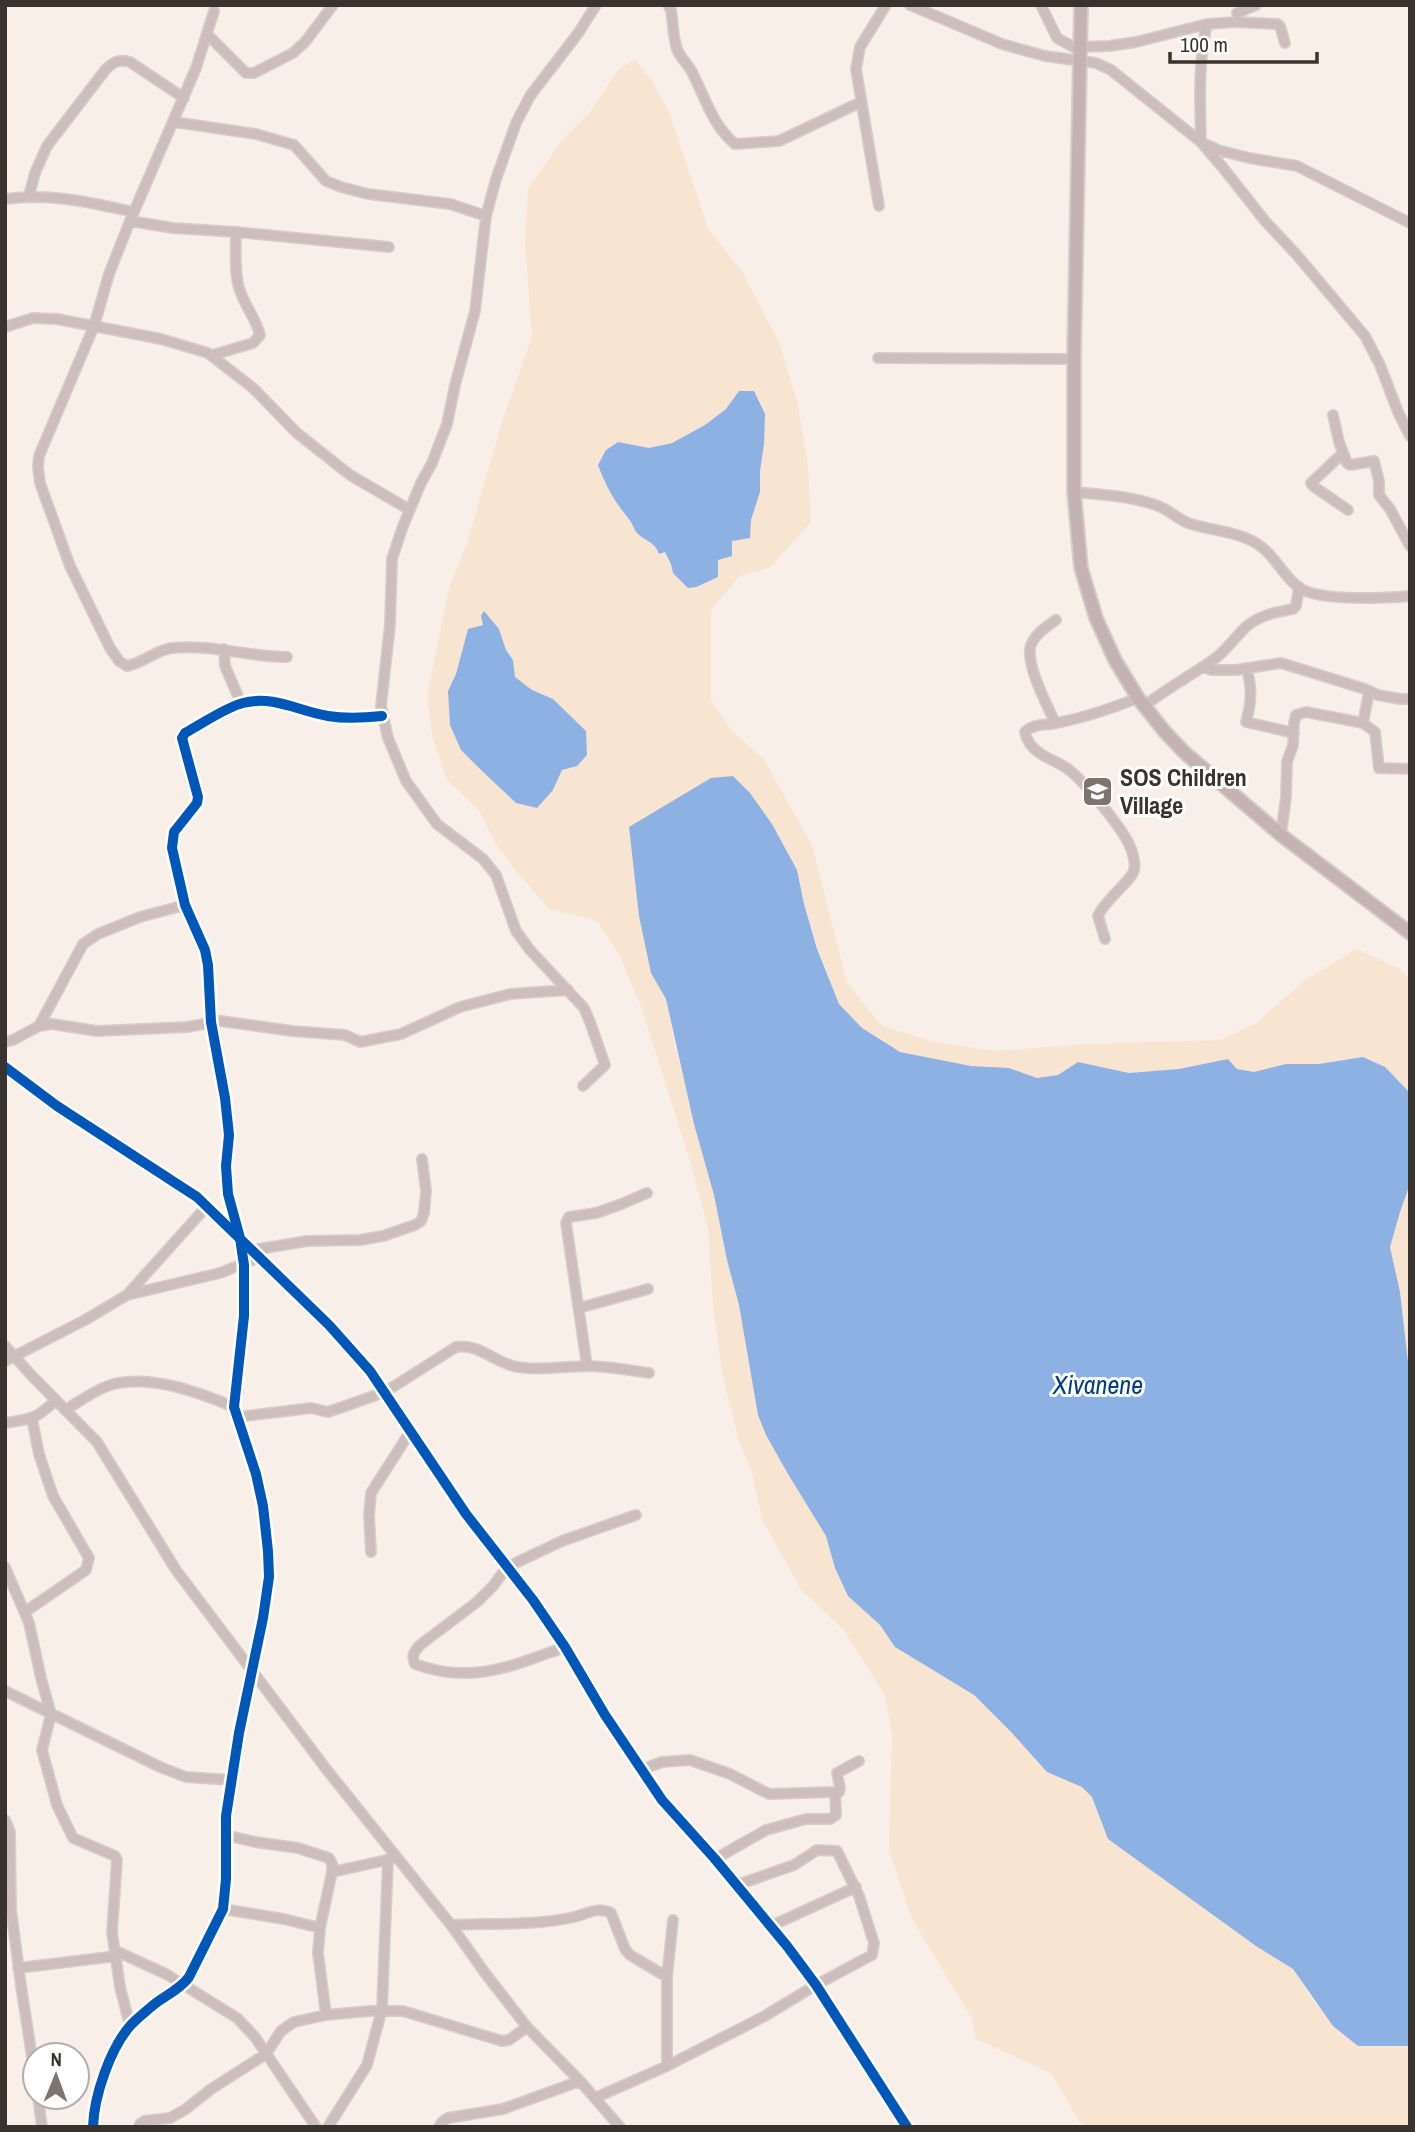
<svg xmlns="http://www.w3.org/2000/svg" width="1415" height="2132" font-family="'Archivo Narrow',sans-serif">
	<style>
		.green { fill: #f7e5d1; fill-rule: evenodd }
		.water { fill: #8cb1e2 }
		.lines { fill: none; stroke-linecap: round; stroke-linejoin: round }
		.minor-casing { stroke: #d4cec8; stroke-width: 12 }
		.secondary-casing { stroke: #d4cec8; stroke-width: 16 }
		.minor { stroke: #cdbebd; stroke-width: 9 }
		.secondary { stroke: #c4b3b2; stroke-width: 12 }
		.cycleway-casing { stroke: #fff; stroke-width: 15 }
		.cycleway { stroke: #0057b8; stroke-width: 10 }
		.labels { text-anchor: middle; stroke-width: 6; stroke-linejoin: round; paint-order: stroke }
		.poi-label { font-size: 24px; font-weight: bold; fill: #39332d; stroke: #fff; text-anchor: start }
		.water-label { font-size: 26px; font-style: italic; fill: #023f81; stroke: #fff }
	</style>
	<rect width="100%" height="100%" fill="#f8f0e8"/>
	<!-- green -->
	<path class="green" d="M635,59l17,22 17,31 39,116 35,45 37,71 18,61 10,60 3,57 -40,45 -31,9 -29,34v90l21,31 31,27 49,87 35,138 35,43 52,16 61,9 91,-7 134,-4 36,-17 49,-43 52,-31 41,19 12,12v115l-1,-3 -46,-35 -44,7h-33l-32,8 -17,-3 -9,-10 -49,10 -50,4 -51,-11 -20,13 -21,3 -28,-10 -38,-2 -71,-14 -38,-24 -23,-24 -22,-55 -13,-45 -7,-34 -25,-46 -22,-31 -17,-17 -85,40 -19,11 10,89 12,57 15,26 8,42 40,154 13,65 12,45 19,110 8,20 22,39 38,62 9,32 13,28 32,29 15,22 79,48 38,38 35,39 35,15 10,10 16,42 148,107 37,23 22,34 43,42 52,1v81h-325l-6,-6 -27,-47 -76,-35 -4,-20 -60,-100 -23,-69 3,-115 -7,-39 -41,-66 -43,-40 -39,-71 -10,-46 -13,-32 -16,-63 -10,-71 -5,-79 -19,-70 -48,-152 -23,-53 -21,-32 -48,-12 -34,-39 -20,-27 -15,-31 -33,-32 -15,-44 -5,-40 22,-108 18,-45 35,-121 30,-85 -7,-94 3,-55 36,-50 26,-26 27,-41zM739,391l21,80v21l-9,28 -1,18 -18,2 -14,20 -45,13 -2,-9 -6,-12 -28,-19 -4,-9 -12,-12 -3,-70 31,6 23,-5 33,-18 21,-16zM484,611l15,18 7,21 7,10 2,17 17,13 21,9 33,32 -9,35 -15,4 -9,20 -37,13 -55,-53 -13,-59 8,-17 12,-45 15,-4z
		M1410,1184v196l-10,-88 -10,-45 10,-35z"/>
	<!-- water -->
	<path class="water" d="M739,391h15l11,23 -1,30 -4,27v21l-9,28 -1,18 -18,3v15l-14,4v17l-22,10 -8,1 -15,-15 -2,-9 -6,-12 -6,2c-4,-13 -15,-13 -23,-22 -2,-3 -3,-7 -5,-10 -16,-20 -24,-33 -33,-57l8,-15 12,-8 31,6 23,-5 33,-18 21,-16z
		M484,611l15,18 7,21 7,10 2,17 17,13 21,9 33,32 1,24 -10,11 -15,4 -9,20 -16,18 -21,-5 -35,-33 -20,-20 -11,-25 -2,-34 8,-17 12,-45 15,-4 -2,-9z
		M733,776l17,17 22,31 25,46 7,34 13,45 22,55 23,24 38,24 71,14 38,2 28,10 21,-3 20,-13 51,11 50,-4 49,-10 9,10 17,3 32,-8h33l44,-7 22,10 24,25 1,92 -10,28 -10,35 10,45 10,88v666h-52l-25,-20 -40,-57 -37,-23 -148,-107 -16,-42 -10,-10 -35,-15 -35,-39 -38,-38 -79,-48 -15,-22 -32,-29 -13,-28 -9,-32 -38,-62 -22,-39 -8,-20 -19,-110 -12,-45 -13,-65 -20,-71 -28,-125 -15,-26 -12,-57 -10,-89 82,-49z"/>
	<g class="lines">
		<defs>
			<path id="minor" d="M668,5l3,5c2,13 2,27 6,39 3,9 11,15 15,23 13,25 20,53 43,72l44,-3 82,-39
				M910,5l92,39 43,12 51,7 15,7 90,72 17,8 31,8 48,8 113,57
				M1041,5l16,33 22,12
				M214,11l-18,57 -66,153 -21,53 -15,52 -55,130 -1,11 2,16 30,83 40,82 9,13 8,5c16,-3 29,-16 45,-18 40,-4 77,9 115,9
				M1237,13l19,-8
				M1207,24c-9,38 -7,79 -6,118l23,27 41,52 31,33 69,82 15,29 18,47 12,24
				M208,35l38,38h8l39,-20 12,-11 28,-37
				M1079,47l30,-1 27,-4 71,-18 29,-2 41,2 3,2 5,17
				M174,122l82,12 38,11 32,36 15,6 27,7 82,10 36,12
				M29,196l6,-23 12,-27 59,-77c9,-8 13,-10 24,-7l54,36
				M5,199c48,-6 83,3 129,13
				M879,206l-23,-137 4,-22 26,-42
				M130,221l43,7 63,4 153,15
				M5,327l28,-9 24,1 104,20 47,14 45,35 44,45 53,42 60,35
				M213,355l40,-12 7,-8c-4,-17 -16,-30 -21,-47 -5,-17 -3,-38 -3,-56
				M878,358l196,1
				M1333,415l6,27 8,21 3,2 24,-4 5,20v14l11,14 20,37
				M1343,453l-32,30 2,3 35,24
				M1074,492c28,3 58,4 84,14 12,4 21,15 33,18 19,6 39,7 57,15 26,11 31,33 50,48 20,15 87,11 112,9
				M224,649l1,17 16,37
				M1202,667l10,3h24l45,-7 84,26 13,6 22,4h10
				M1246,668c7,19 5,36 0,54l48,11
				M1144,706c22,-17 46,-30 69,-46 13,-9 22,-23 34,-34 13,-11 30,-14 46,-17l3,-3 3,-19
				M1055,723c-8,-19 -27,-53 -25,-74 2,-13 16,-22 26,-29
				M1363,723l6,-31
				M1281,835l5,-38 1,-35 6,-17 1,-22 2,-8 10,-3 57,11 12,9 4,36 31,1
				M1105,939l-7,-23c6,-15 35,-37 36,-46 2,-7 -2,-20 -5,-26 -8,-17 -46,-64 -61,-75 -16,-11 -39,-15 -43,-37 7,-7 16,-7 26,-8 30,-5 59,-15 87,-26
				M39,1026l44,-82 15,-10 42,-17 45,-12
				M5,1042l8,-2 26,-14 13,-2 45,7 90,-4 34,-6 71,10 53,4 15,7 41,-8 59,-27 50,-13 58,-4
				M5,1067l52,39 140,91 132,128 41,46 96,143 67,86 32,47 40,68 57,85 53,59 72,87 29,39 91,142
				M583,1086l22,-21 -15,-43 -6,-14 -54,-58 -14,-19 -20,-56 -13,-16 -46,-35 -31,-43 -18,-43 -7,-32 9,-81 2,-66 11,-33 18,-43 11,-20 15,-39 8,-39 20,-74 11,-95 10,-37 20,-56 14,-27 49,-64 17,-27
				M253,1250l54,-9 53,-1 23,-4 32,-11 6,-4 3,-8 2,-22 -4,-32
				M127,1295l80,-89
				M579,1308l69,-19
				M5,1346l28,31 64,65 79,128 151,200 124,155 34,48 42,54 53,54 40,46
				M5,1361l80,-41 42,-25 93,-22 40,-16
				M587,1366l-21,-143 3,-6 27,-4 23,-8 28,-12
				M65,1410c17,-10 34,-23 53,-27 38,-7 82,10 116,24
				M237,1417l74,-9 17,4 57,-20 71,-45c21,-4 38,14 57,19 22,5 48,1 71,0 22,0 44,4 65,7
				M5,1423c27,-4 31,-4 51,-23
				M371,1552l-2,-36 2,-23 39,-61
				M5,1567l24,56 12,55 10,36 -9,36 15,55 16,33 42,18 2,4 -5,72 8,55 10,39
				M25,1612l61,-42 3,-12 -36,-62 -14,-42 -7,-35
				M565,1647c-53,19 -94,38 -150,17 -4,-9 -1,-12 5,-19l57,-43 16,-16 14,-19 55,-26 74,-26
				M5,1691l155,76 26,10 46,3
				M643,1769l19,-7 28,-2 40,14 39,20 66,-2
				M5,1820l5,12 1,77 10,77 14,90
				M225,1835l30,7 43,6 31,10 3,6v8l-12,56
				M715,1859l51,-29 40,-11h24l6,-4 -1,-23h4l1,-4 -3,-15 22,-12
				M332,1872l59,-13
				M223,1909l61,10 36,9 -2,25 8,62
				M451,1925c40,-2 83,1 123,-8 13,-3 24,-11 37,-4l14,36 5,6 37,22
				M771,1926l85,-39
				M116,1951l50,23 71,44 18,19 61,90
				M18,1968l99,-12
				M667,2066v-89l6,-57
				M38,2097l4,30
				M595,2098l72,-32 96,-49 53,-32 56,-30 2,-12 -15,-47 -22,-45 -20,-1 -23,15 -57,20
				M93,2127c1,-31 17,-78 37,-101 6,-7 14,-13 21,-19 12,-11 28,-16 38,-30l34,-68 3,-30v-63l13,-83 24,-115 6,-41 -1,-26 -5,-45 -7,-32 -22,-67 10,-91v-51l-4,-27 -12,-44 -2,-28 3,-31 -4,-37 -14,-76 -3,-57 -3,-15 -20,-45 -13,-57 2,-16 23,-29 1,-6 -16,-59 3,-5c15,-8 41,-26 58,-30 31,-8 55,8 85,13 18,3 36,2 54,0
				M139,2127l1,-3 4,-3 26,-3 16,-9 25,-20 55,-35 15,-23 13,-9 32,-7 43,-4h34l99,30 7,-1 18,-13
				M328,2127l39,-62 15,-56 6,-149
				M439,2127l3,-5 6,-4 55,-9 77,-28"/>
			<path id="secondary" d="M1081,5l-7,354v133l7,76 15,50 19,42 23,38 27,34 19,20 97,83 129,98"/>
		</defs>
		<!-- minor casing -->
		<use href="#minor" class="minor-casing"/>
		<!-- secondary casing -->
		<use href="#secondary" class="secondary-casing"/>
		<!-- minor -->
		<use href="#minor" class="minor"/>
		<!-- secondary -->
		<use href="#secondary" class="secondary"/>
		<defs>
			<path id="cycleway" d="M5,1067l52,39 140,91 132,128 41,46 96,143 67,86 32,47 40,68 57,85 53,59 72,87 29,39 91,142
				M93,2127c1,-31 17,-78 37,-101 6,-7 14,-13 21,-19 12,-11 28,-16 38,-30l34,-68 3,-30v-63l13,-83 24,-115 6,-41 -1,-26 -5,-45 -7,-32 -22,-67 10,-91v-51l-4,-27 -12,-44 -2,-28 3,-31 -4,-37 -14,-76 -3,-57 -3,-15 -20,-45 -13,-57 2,-16 23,-29 1,-6 -16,-59 3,-5c15,-8 41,-26 58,-30 31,-8 55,8 85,13 18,3 36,2 54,0"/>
		</defs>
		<!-- cycleway casing -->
		<use href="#cycleway" class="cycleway-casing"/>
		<!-- cycleway -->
		<use href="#cycleway" class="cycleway"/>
	</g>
	<!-- icons -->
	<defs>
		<symbol id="school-square" viewBox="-11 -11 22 22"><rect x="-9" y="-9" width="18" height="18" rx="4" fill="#7c756e" stroke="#fff"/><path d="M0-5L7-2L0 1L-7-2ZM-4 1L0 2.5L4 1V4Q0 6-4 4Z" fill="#fff"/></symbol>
	</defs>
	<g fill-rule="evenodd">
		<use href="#school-square" x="1080" y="774" width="35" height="35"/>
	</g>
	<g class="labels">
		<!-- poi labels -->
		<g class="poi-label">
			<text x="1120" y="786">SOS Children<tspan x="1120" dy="28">Village</tspan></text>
		</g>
		<!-- water labels -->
		<g class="water-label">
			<text x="1098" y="1394">Xivanene</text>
		</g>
	</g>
	<!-- border -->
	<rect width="1415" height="2132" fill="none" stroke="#39332d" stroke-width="14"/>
	<!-- north arrow -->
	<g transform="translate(56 2076) rotate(1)"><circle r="33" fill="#ffffff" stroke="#b0adab" stroke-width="2"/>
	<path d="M0-5L12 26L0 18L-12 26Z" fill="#7c756e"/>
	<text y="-10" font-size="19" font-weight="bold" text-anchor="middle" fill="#39332d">N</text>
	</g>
	<!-- scale -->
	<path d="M1170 52v10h147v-10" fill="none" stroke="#39332d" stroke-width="3.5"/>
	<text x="1180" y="52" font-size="21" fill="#39332d" stroke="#ffffff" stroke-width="5" paint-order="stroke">100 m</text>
</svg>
